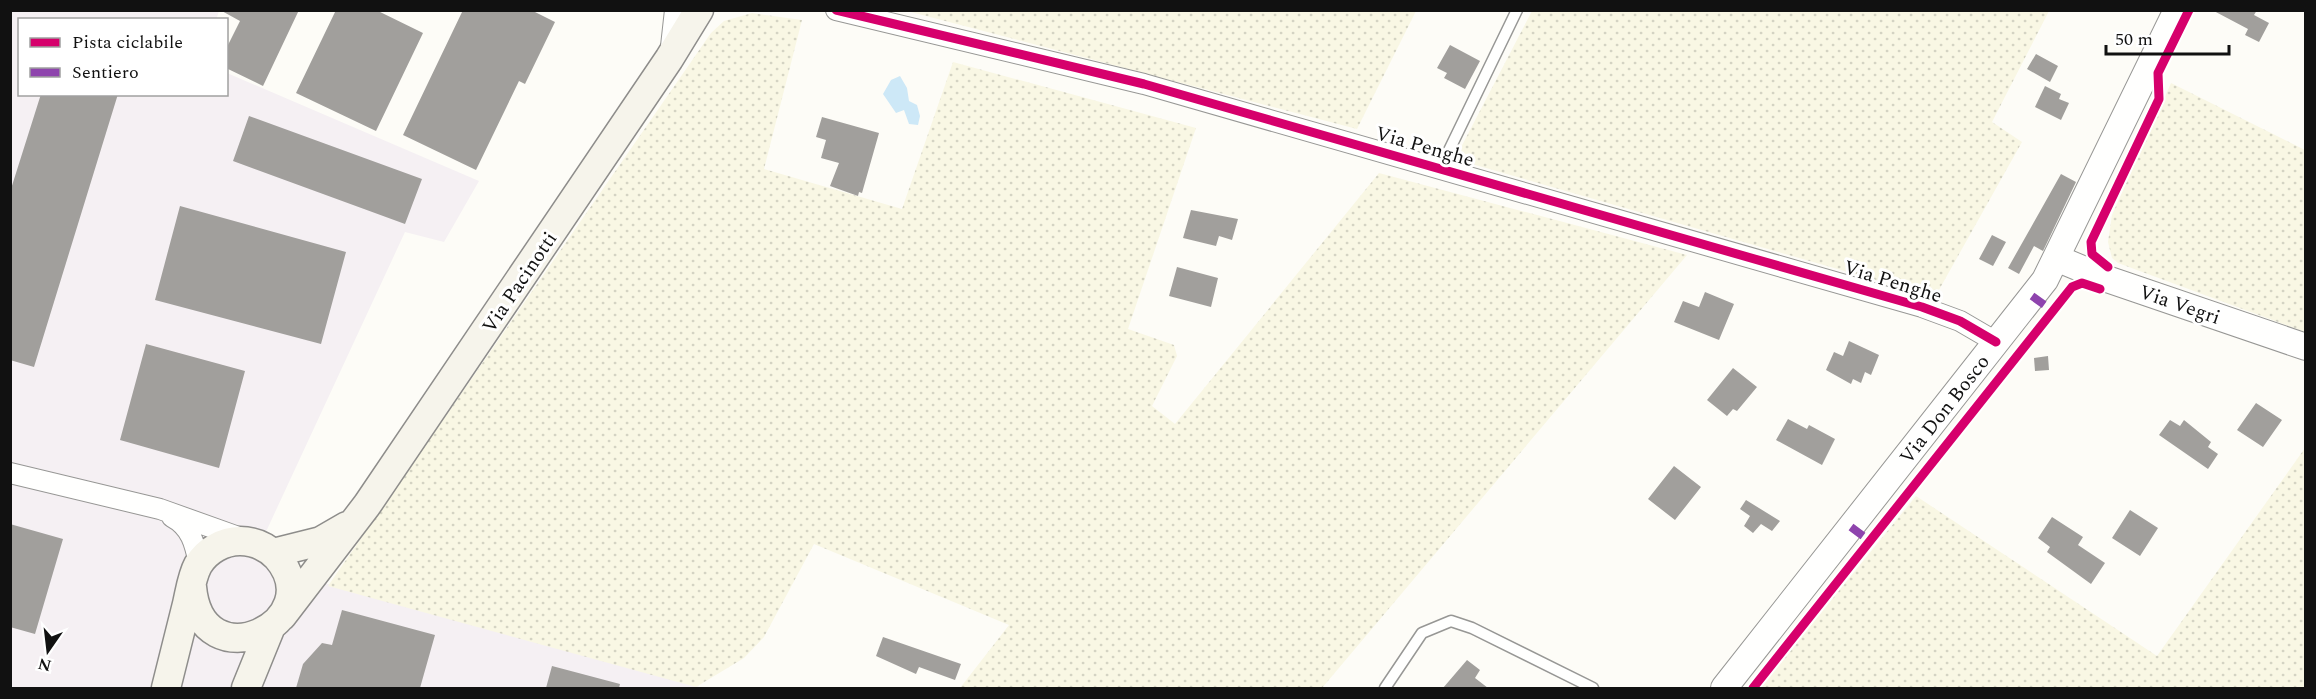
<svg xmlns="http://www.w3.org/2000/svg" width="2316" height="699" font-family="Spectral,serif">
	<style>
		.industrial { fill: #f5f0f3 }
		.farmland { fill: url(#farmland-dots) }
		.water { fill: #cde8f7 }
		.building { fill: #a19f9c }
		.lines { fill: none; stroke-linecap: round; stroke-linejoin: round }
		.service-casing { stroke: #979795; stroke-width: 13 }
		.minor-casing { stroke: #979795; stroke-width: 22 }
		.tertiary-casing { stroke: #979795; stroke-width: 28 }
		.secondary-casing { stroke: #8e8d8b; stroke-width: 31 }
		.service { stroke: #fffffe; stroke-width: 10 }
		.minor { stroke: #fffffe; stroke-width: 20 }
		.tertiary { stroke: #fffffe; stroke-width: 26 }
		.secondary { stroke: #f6f4eb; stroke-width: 28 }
		.quiet { stroke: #8e44ad; stroke-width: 8; stroke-dasharray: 15 8; stroke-linecap: butt }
		.cycleway-casing { stroke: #fff; stroke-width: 13 }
		.cycleway { stroke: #d6006c; stroke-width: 9 }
		.labels { text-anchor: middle; stroke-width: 6; stroke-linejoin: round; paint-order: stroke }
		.street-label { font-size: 20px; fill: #111; stroke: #fff }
	</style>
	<defs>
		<pattern id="farmland-dots" width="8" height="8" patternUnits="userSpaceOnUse" patternTransform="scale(1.5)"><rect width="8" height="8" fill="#f9f7e4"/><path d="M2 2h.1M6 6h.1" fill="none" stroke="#d4d3c3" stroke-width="1.8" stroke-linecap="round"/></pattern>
	</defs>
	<rect width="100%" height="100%" fill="#fdfcf7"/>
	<!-- industrial -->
	<path class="industrial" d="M10,11h209l-3,9h-196v74h206l1,-21 252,108 -35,61 -39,-10 -141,304 35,40 404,112h-692z"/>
	<!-- farmland -->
	<path class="farmland" d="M907,11l509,-1v1l-59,118z
		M1532,11v-1l517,1 -57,111 30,20 -87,155 -477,-137 -1,-5z
		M752,13l50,7 -38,149 138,40 51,-147 243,66 -68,201 46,16 3,11 -25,50 23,18 204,-251 308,82 -365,433h-362l49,-63 -195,-81 -50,93 -20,21 -48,29 -368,-101 383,-553 13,-12z
		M2171,83l134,67v182l-187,-69 -6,-5 -4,-16 4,-27z
		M2305,448v240h-545l156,-192 241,160z"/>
	<!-- water -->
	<path class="water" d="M900,76l7,12 2,13 8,4 3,11 -2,9 -9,-1 -5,-14 -8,3 -13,-19 8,-14z"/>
	<!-- building -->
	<path class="building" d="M220,10h79l-36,76 -37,-18v-19l14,-28z
		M336,10h40l47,23 -47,98 -80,-38z
		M463,10h68l24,12 -30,62 -6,-3 -43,89 -73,-35z
		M2212,10h45l-3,5 15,8 -10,19 -14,-7 3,-6z
		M1450,45l30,16 -15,28 -21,-11 3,-5 -10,-5z
		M2036,54l22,12 -8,16 -23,-13z
		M2045,86l16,8 -2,5 10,4 -8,17 -26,-13z
		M41,94h77l-84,273 -24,-7v-168z
		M249,116l173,63 -17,45 -172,-63z
		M822,117l57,16 -17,60 -3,-1 -1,4 -28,-10 9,-23 -18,-5 5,-18 -10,-3z
		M2061,174l15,8 -33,69 -9,-5 -15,28 -11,-6z
		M180,206l166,46 -25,92 -166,-44z
		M1191,210l47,9 -6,21 -13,-4 -3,10 -33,-8z
		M1992,235l14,7 -13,24 -14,-7z
		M1177,267l41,11 -7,29 -42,-11z
		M1705,292l29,12 -15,36 -45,-18 9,-21 16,6z
		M1849,341l30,14 -8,20 -6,-3 -4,11 -8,-4 -2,5 -25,-14 8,-18 9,4z
		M146,344l99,27 -26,97 -99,-28z
		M2048,356l1,14 -14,1 -1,-13z
		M1733,368l24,19 -20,24 -4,-2 -6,7 -20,-16z
		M2256,403l26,17 -19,27 -26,-17z
		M1788,419l19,10 2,-4 26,14 -13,26 -46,-25z
		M2170,420l10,6 4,-6 27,22 -3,5 10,7 -10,15 -49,-34z
		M1674,466l27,21 -26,33 -27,-21z
		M1746,500l34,21 -8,10 -11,-7 -8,9 -9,-7 6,-10 -10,-7z
		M2130,510l28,18 -18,28 -28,-18z
		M2052,517l31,20 -5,8 27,18 -14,21 -44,-32 3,-5 -12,-9z
		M10,524l53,15 -28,95 -25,-7z
		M342,610l93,25 -15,53h-124l7,-24 19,-21 10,2z
		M883,637l78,27 -6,16 -36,-13 -3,7 -40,-18z
		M1467,660l13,10 -5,8 13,10h-45z
		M552,666l68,18 -1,4h-73z"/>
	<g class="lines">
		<defs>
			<path id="service" d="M1440,169l77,-159
				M1385,688l37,-55 29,-12 21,7 121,60"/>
			<path id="minor" d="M836,10l308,74 778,223 38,14 36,21
				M671,46l4,-36
				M10,473l150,36 84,30
				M172,517c19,10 23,27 27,47"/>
			<path id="tertiary" d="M2056,258l48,20 202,69
				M1724,688l321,-408 132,-270"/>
			<path id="secondary" d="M273,553l48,-12 26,-15
				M282,616l85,-111 302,-446 30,-49
				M166,688c7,-28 14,-56 21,-84 3,-13 5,-28 11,-39 9,-15 26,-24 42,-24 14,0 27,6 37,16 56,65 -76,128 -85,30
				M246,688l24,-59"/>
		</defs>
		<!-- service casing -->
		<use href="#service" class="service-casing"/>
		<!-- minor casing -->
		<use href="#minor" class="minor-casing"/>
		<!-- tertiary casing -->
		<use href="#tertiary" class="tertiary-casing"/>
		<!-- secondary casing -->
		<use href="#secondary" class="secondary-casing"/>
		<!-- service -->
		<use href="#service" class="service"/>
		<!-- minor -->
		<use href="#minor" class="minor"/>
		<!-- tertiary -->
		<use href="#tertiary" class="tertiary"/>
		<!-- secondary -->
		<use href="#secondary" class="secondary"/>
		<!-- quiet -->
		<path class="quiet" d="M2032,296l21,15
			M1851,527l20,15"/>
		<defs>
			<path id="cycleway" d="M836,10l308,74 778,223 38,14 36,21
				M2108,267l-16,-13 -1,-12 68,-143 -1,-26 31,-63
				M1753,688l319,-401 10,-4 18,6"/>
		</defs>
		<!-- cycleway casing -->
		<use href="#cycleway" class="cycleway-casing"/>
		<!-- cycleway -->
		<use href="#cycleway" class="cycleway"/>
	</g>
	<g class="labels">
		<!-- street labels -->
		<g class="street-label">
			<text transform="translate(1425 146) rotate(16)" y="7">Via Penghe</text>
			<text transform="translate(1893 281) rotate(17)" y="7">Via Penghe</text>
			<text transform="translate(519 282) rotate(-56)" y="7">Via Pacinotti</text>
			<text transform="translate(2180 304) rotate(19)" y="7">Via Vegri</text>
			<text transform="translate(1944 409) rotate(-52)" y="7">Via Don Bosco</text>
		</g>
	</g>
	<!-- border -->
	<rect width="2316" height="699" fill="none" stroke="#111111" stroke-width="24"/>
	<!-- legend -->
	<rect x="18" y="18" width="210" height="78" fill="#ffffff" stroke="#a0a0a0" stroke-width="1.5"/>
	<rect x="30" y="38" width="30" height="9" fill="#d6006c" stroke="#a0a0a0" stroke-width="1.5"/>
	<text x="72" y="48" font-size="18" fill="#111111">Pista ciclabile</text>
	<rect x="30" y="68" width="30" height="9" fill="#8e44ad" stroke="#a0a0a0" stroke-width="1.5"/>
	<text x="72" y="78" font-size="18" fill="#111111">Sentiero</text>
	<!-- north arrow -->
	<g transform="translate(48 651) rotate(194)" stroke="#ffffff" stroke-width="4.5" paint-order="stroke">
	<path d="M0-4.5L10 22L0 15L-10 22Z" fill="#111111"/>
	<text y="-9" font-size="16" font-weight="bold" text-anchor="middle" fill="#111111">N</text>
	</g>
	<!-- scale -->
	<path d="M2106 45v9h123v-9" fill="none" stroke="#111111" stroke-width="3"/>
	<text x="2115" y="45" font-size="18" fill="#111111" stroke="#ffffff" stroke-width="4.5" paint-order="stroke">50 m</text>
</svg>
